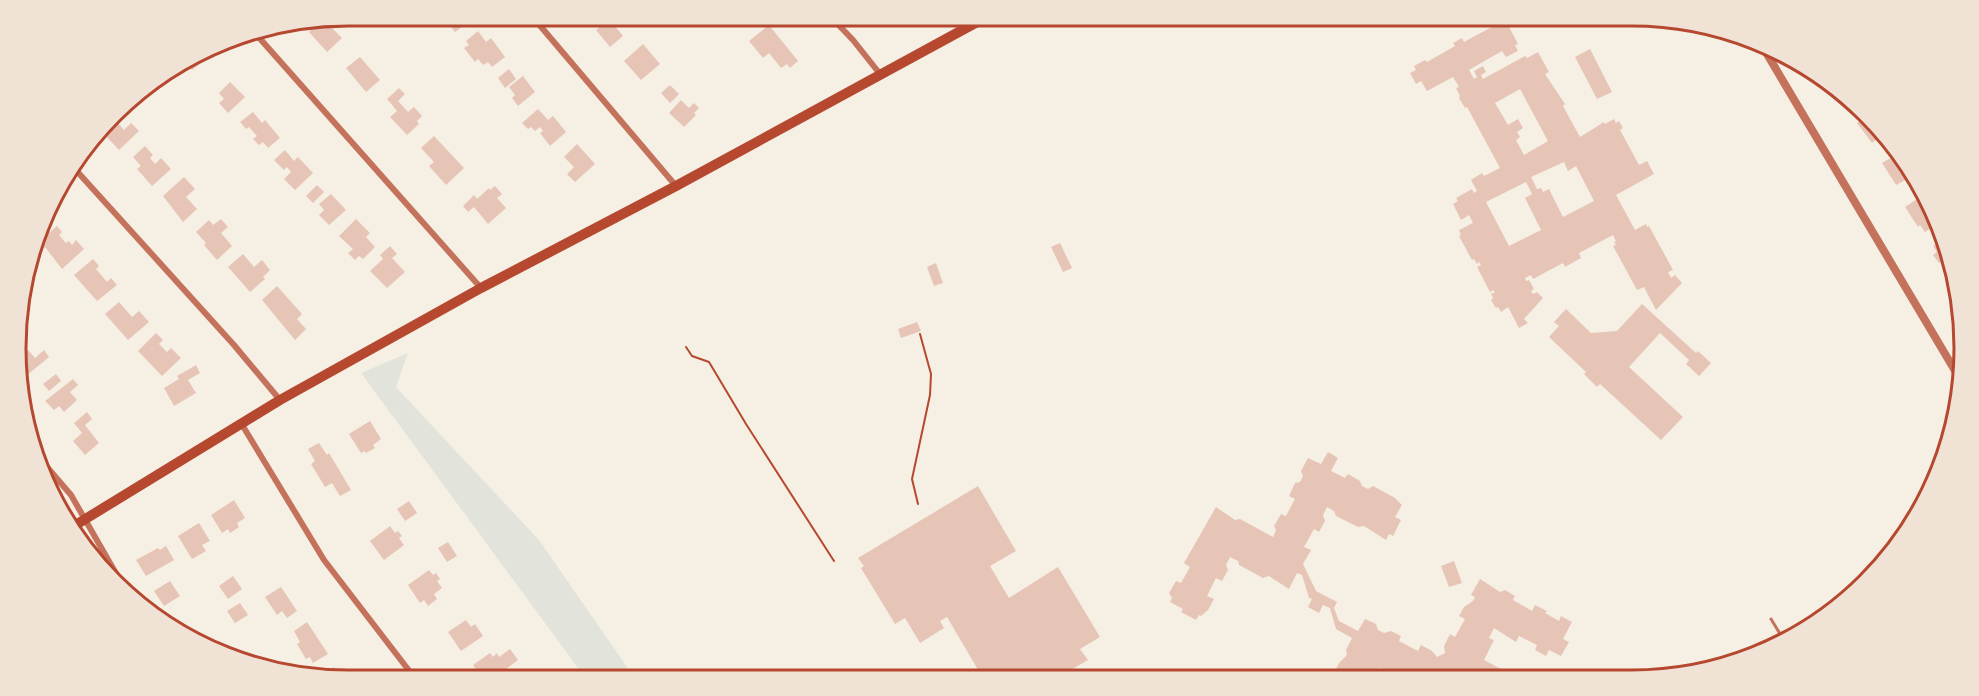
<svg xmlns="http://www.w3.org/2000/svg" width="1979" height="696" font-family="Helvetica,sans-serif">
	<style>
		.green { fill: #e2e4dc }
		.building { fill: #e6c5b7; fill-rule: evenodd }
		.lines { fill: none; stroke-linecap: round; stroke-linejoin: round }
		.path { stroke: #b5482f; stroke-width: 2 }
		.service { stroke: #c5725c; stroke-width: 3 }
		.minor { stroke: #c5725c; stroke-width: 6 }
		.tertiary { stroke: #c5725c; stroke-width: 8 }
		.trunk { stroke: #b5482f; stroke-width: 10 }
		.rim { fill: none; stroke: #b5482f; stroke-width: 3 }
	</style>
	<rect width="100%" height="100%" fill="#f6efe4"/>
	<!-- green -->
	<path class="green" d="M408,353l-12,34 143,153 97,140h-49l-226,-307z"/>
	<!-- building -->
	<path class="building" d="M442,15h28l3,4 -18,13z
		M592,15h14l17,21 -13,11 -14,-17 5,-4z
		M324,20l18,18 -15,14 -18,-20 4,-4 -5,-5z
		M1499,23l1,4 7,-4 11,21 -3,1 3,6 -12,6 -4,-6 -33,19 5,9 3,-2 -3,-6 9,-5 3,6 -5,3 2,4 42,-23 2,2 11,-6 11,20 -4,2 20,30 -2,2 17,31 24,-15 1,2 9,-5 2,4 3,-2 4,7 -3,2 19,35 8,-4 7,13 -38,21 19,35 11,-6 1,3 2,-1 24,44 -5,2 3,6 4,-3 7,8 -26,27 -12,-23 -7,3 -24,-44 3,-1 -2,-3 2,-1 -3,-6 -34,18 2,5 -16,9 -2,-4 -30,16 -2,-4 -6,3 1,3 3,-1 5,9 -3,2 2,3 4,-2 6,6 -19,21 4,4 -9,5 -11,-21 -7,5 -3,-5 -2,1 -5,-8 2,-2 -2,-4 4,-2 -2,-2 -3,2 -13,-25 4,-2 -2,-3 -2,2 -3,-5 -2,1 -13,-24 2,-1 -2,-5 14,-7 -4,-8 -8,5 -8,-16 5,-3 -2,-3 16,-9 2,4 3,-2 -6,-11 11,-7 2,3 16,-8 -33,-61 -2,1 -6,-10 1,-2 -4,-8 3,-1 -6,-10 -26,14 -6,-10 -5,3 -6,-11 6,-3 -2,-4 11,-6 2,2 28,-16 -2,-3 9,-5 2,4zM1520,89l28,52 -24,14 -8,-15 4,-3 -3,-5 6,-4 -5,-9 -10,6 -13,-22zM1564,162l4,9 8,-5 18,35 -31,16 -14,-28 -6,3 -2,-4 -4,1 -6,-12zM1526,182l6,12 -7,4 16,32 -32,16 -23,-44z
		M769,25l29,36 -8,7 -3,-4 -6,4 -12,-15 -6,5 -14,-17z
		M478,31l8,11 5,-4 14,19 -13,10 -4,-5 -5,3 -5,-6 -3,3 -11,-14 5,-3 -3,-4z
		M643,44l17,20 -19,16 -17,-19z
		M1590,49l22,43 -15,7 -22,-42z
		M204,51l5,6 -17,13 -7,-7z
		M360,57l20,23 -14,12 -20,-24z
		M509,69l7,10 -11,9 -7,-10z
		M523,76l12,16 -17,14 -6,-8 3,-3 -6,-8z
		M230,82l15,15 -17,16 -9,-10 5,-4 -5,-6z
		M670,85l9,9 -9,9 -9,-10z
		M399,88l6,6 -7,7 10,11 6,-5 8,9 -5,5 2,3 -12,11 -17,-18 7,-6 -10,-12z
		M681,100l8,8 5,-5 5,5 -5,5 2,2 -12,12 -15,-14z
		M538,109l10,11 5,-4 13,16 -16,14 -10,-13 3,-2 -3,-4 -5,4 -4,-4 -3,2 -6,-6z
		M253,112l9,11 3,-3 15,18 -12,10 -5,-6 -4,3 -6,-6 4,-3 -8,-9 -3,2 -6,-7z
		M117,113l6,6 -5,4 6,7 7,-7 8,8 -20,19 -15,-16 4,-5 -2,-2z
		M1864,118l16,19 -8,6 -15,-20z
		M434,136l30,32 -18,17 -17,-19 5,-4 -13,-14z
		M577,144l18,20 -20,18 -8,-8 7,-7 -10,-10z
		M145,146l8,9 -3,3 5,6 6,-6 10,11 -19,17 -15,-17 4,-3 -8,-9z
		M285,150l9,11 4,-4 15,16 -18,17 -11,-11 7,-7 -4,-5 -3,3 -10,-10z
		M1896,155l15,22 -15,8 -14,-22z
		M184,177l11,12 -9,8 11,12 -14,13 -20,-26z
		M317,185l7,7 -11,11 -7,-7z
		M495,186l7,8 -5,4 9,10 -18,16 -14,-17 -6,5 -5,-6 11,-11 3,4 12,-11 1,2z
		M331,194l15,16 -17,15 -10,-10 5,-5 -5,-6z
		M1923,195l11,31 -9,6 -5,-7 -2,2 -13,-20z
		M221,219l7,8 -7,6 11,13 -15,14 -13,-15 2,-2 -10,-11 13,-12 4,5z
		M356,219l14,14 -4,4 9,10 -12,12 -4,-3 -4,4 -7,-7 5,-4 -14,-13z
		M57,226l5,6 -3,3 7,8 3,-2 3,4 4,-5 8,9 -22,20 -17,-22 -3,3 -6,-6z
		M1940,242l9,26 -2,1 -5,-8 -3,2 -6,-8 4,-3 -4,-6z
		M1060,243l12,25 -9,4 -12,-25z
		M390,246l7,8 -5,4 13,14 -18,16 -17,-17 13,-12 -3,-4z
		M243,254l11,13 8,-7 8,10 -7,7 2,2 -15,13 -22,-25z
		M93,259l6,7 -3,3 11,13 4,-4 6,7 -20,16 -23,-26z
		M936,263l7,20 -9,3 -7,-19z
		M277,286l25,28 -5,5 9,10 -11,11 -33,-40z
		M119,302l13,15 7,-6 10,11 -21,18 -23,-26z
		M1642,304l54,49 2,-2 13,12 -12,13 -13,-12 3,-4 -29,-27 -31,34 54,50 -22,23 -61,-56 -3,3 -13,-13 2,-2 -37,-35 10,-11 -5,-4 12,-13 25,24 26,-2z
		M917,322l4,9 -20,7 -3,-9z
		M156,333l7,7 -4,4 8,8 4,-4 10,10 -19,18 -24,-25z
		M21,350l3,4 4,-4 7,8 9,-8 5,7 -23,19 -4,-5z
		M196,365l4,8 -12,7 8,13 -22,13 -10,-18 15,-9 -2,-3z
		M56,374l5,7 -12,10 -6,-7z
		M73,379l5,6 -8,7 7,8 -13,12 -5,-6 -5,4 -9,-9z
		M87,412l5,7 -7,6 14,18 -14,12 -12,-14 9,-8 -8,-10z
		M370,421l11,18 -8,6 2,3 -9,5 -2,-2 -3,2 -12,-19z
		M319,443l8,12 2,-2 22,37 -11,6 -8,-13 -7,4 -14,-23 4,-3 -7,-12z
		M1328,452l10,6 -7,13 14,7 3,-4 12,7 2,5 6,3 5,-3 22,12 7,7 -7,12 6,3 -8,16 -4,-2 -3,6 -22,-14 -6,1 -22,-11 -2,-5 -7,-4 -4,8 2,6 -6,11 -5,-3 -10,18 7,3 -8,14 13,27 21,11 -3,6 5,13 19,10 7,-12 11,5 2,6 6,3 7,-2 10,5 -2,5 19,10 3,-6 11,6 5,6 8,-4 -1,-7 6,-12 5,3 10,-18 -6,-3 5,-9 9,-6 2,-4 -4,-2 9,-16 20,13 5,-2 10,6 -2,4 19,11 3,-6 12,6 -2,2 14,8 2,-5 11,6 -9,17 6,3 -8,14 -12,-6 -3,6 -11,-6 2,-5 -18,-9 -3,6 -22,-14 -5,10 5,2 -10,20 34,18 -110,1 -4,-2 -1,2h-10l-6,-3 2,-3 -10,-5 -4,8 1,3h-45l8,-16 8,-8 -1,-5 6,-12 -16,-9 -6,-21 -7,-3 -4,8 -11,-6 4,-8 -3,-1 -7,-23 -5,-2 -8,16 -20,-13 -6,2 -24,-13 -1,-4 -8,-4 -4,8 2,5 -6,11 -6,-3 -9,18 7,3 -6,11 -7,6 -2,-1 -3,5 -15,-8 2,-3 -13,-7 2,-4 -3,-5 7,-12 5,2 9,-16 -6,-4 32,-56 19,13 5,-1 33,18 3,-7 -2,-4 7,-12 5,2 9,-17 -6,-3 6,-13 5,-1 3,-6 -2,-5 7,-13 13,6z
		M978,486l38,65 -26,15 19,32 49,-31 42,70 -20,12 8,11 -33,19 -71,1 -37,-63 -7,4 4,7 -24,15 -15,-25 -10,6 -34,-56 3,-2 -6,-8z
		M234,500l11,18 -8,5 2,4 -9,6 -2,-4 -6,4 -11,-18z
		M409,501l8,12 -12,8 -8,-12z
		M199,523l11,18 -8,4 4,6 -14,8 -14,-23z
		M390,526l5,7 3,-2 4,5 -3,2 5,7 -20,15 -14,-19z
		M448,542l9,14 -10,6 -9,-14z
		M166,546l8,14 -28,16 -10,-16 22,-12 2,2z
		M1454,561l8,22 -13,4 -8,-21z
		M429,570l4,5 3,-2 4,6 -3,2 5,7 -8,6 3,5 -9,7 -4,-6 -4,3 -12,-18z
		M233,576l9,13 -14,10 -9,-13z
		M170,581l10,15 -16,10 -10,-15z
		M281,587l16,24 -10,7 -5,-7 -5,4 -12,-18z
		M240,603l8,12 -13,8 -8,-12z
		M466,620l5,7 4,-3 8,12 -22,15 -13,-19z
		M307,622l21,32 -15,9 -3,-6 -4,2 -9,-15 3,-2 -6,-11z
		M510,649l8,11 -28,21h-5l-12,-16 17,-12 3,4 4,-4 2,4z
		M334,667l6,8 6,-5 8,11 -29,-3 -2,-3z"/>
	<g class="lines">
		<!-- path -->
		<path class="path" d="M686,347l6,9 17,6 37,62 88,137
			M918,504l-6,-25 18,-84 1,-21 -11,-40"/>
		<!-- service -->
		<path class="service" d="M1771,619l14,23"/>
		<!-- minor -->
		<path class="minor" d="M531,15l145,171
			M829,15l24,25 27,34
			M255,33l226,255
			M74,168l160,177 46,55
			M241,423l83,137 93,121
			M35,453l36,42 51,89"/>
		<!-- tertiary -->
		<path class="tertiary" d="M1764,49l193,325"/>
		<!-- trunk -->
		<path class="trunk" d="M69,529l211,-129 201,-112 195,-102 314,-171"/>
	</g>
	<!-- crop -->
	<path d="M0 0H1979V696H0ZM348 26H1632A322 322 0 0 1 1954 348V348A322 322 0 0 1 1632 670H348A322 322 0 0 1 26 348V348A322 322 0 0 1 348 26Z" fill="#f1e2d6" fill-rule="evenodd"/>
	<path class="rim" d="M348 26H1632A322 322 0 0 1 1954 348V348A322 322 0 0 1 1632 670H348A322 322 0 0 1 26 348V348A322 322 0 0 1 348 26Z"/>
</svg>
